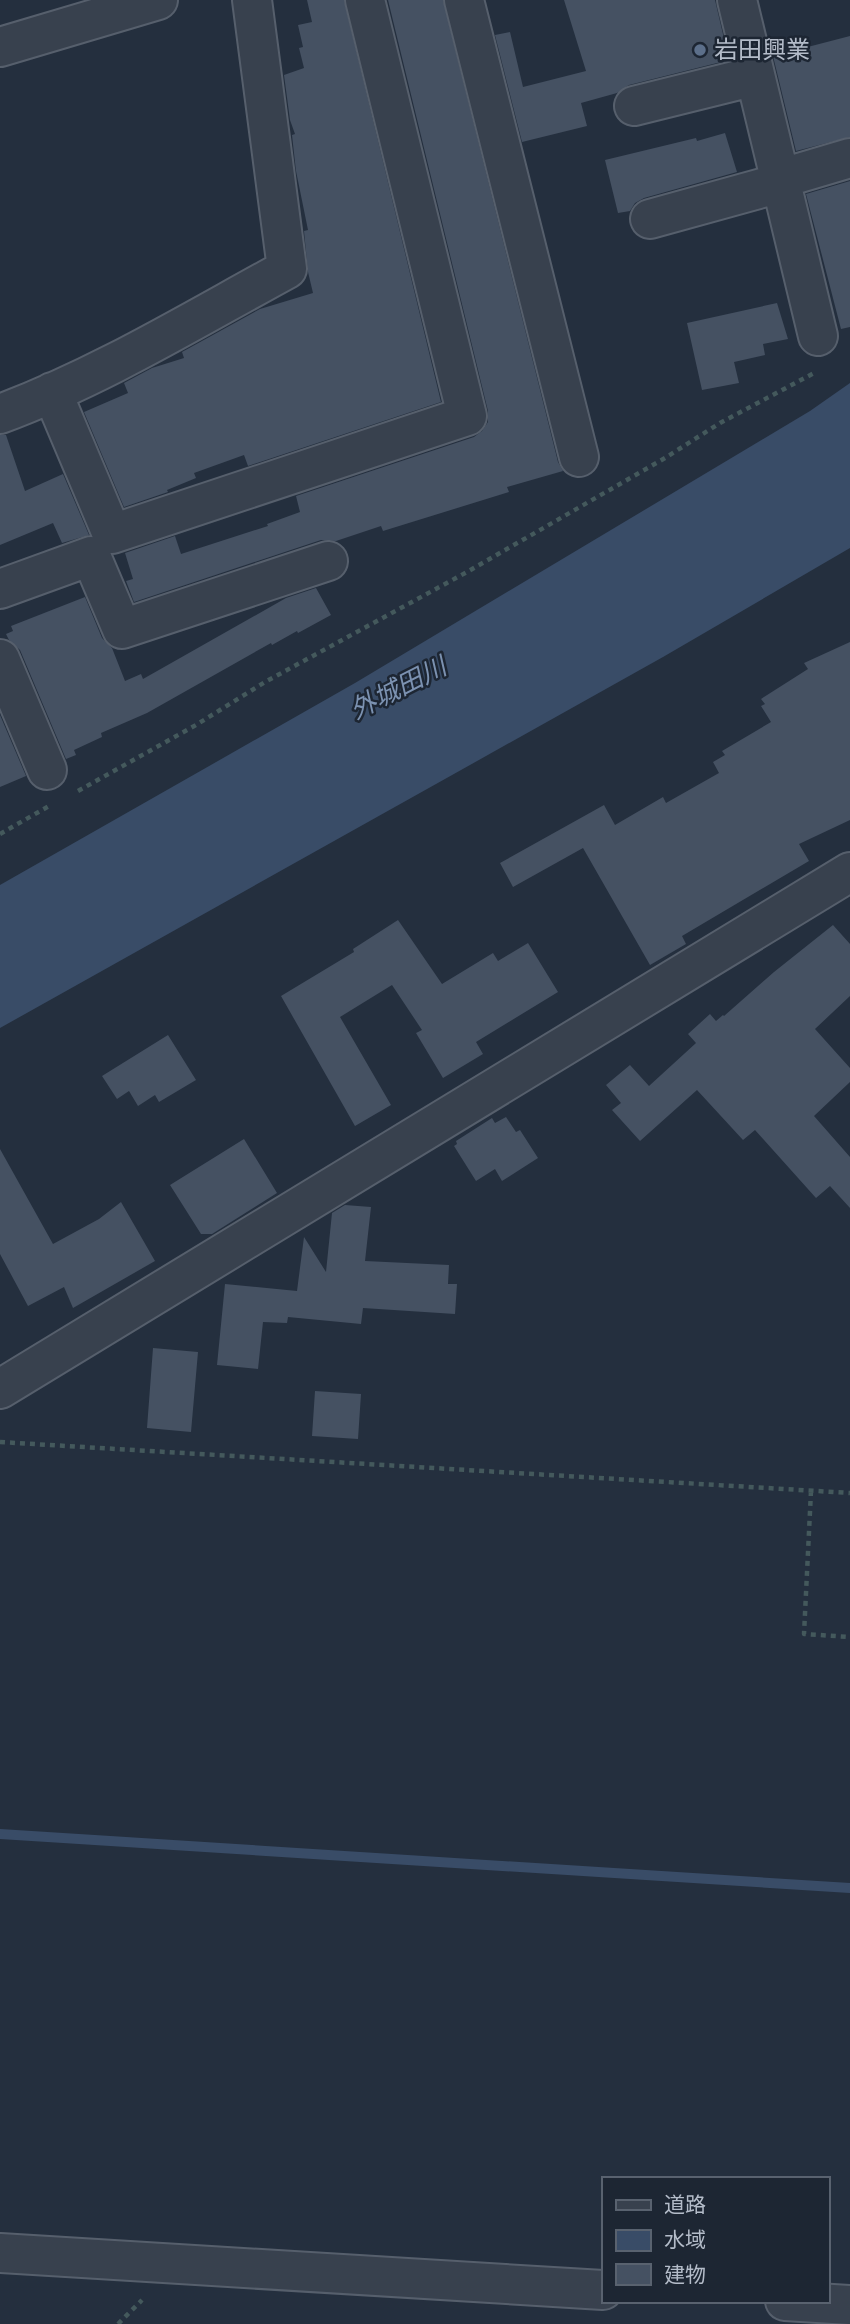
<svg xmlns="http://www.w3.org/2000/svg" width="850" height="2324" font-family="'Fira Sans','Noto Sans JP',sans-serif">
	<style>
		.water { fill: #394c67 }
		.lines { fill: none; stroke-linecap: round; stroke-linejoin: round }
		.stream { stroke: #394c67; stroke-width: 10 }
		.building { fill: #455162 }
		.minor-casing { stroke: #565f6c; stroke-width: 42 }
		.path { stroke: #44595c; stroke-width: 4.5; stroke-dasharray: 5 5; stroke-linecap: butt }
		.minor { stroke: #38414e; stroke-width: 38 }
		.service-dot { fill: #5c6f8a; stroke: #1d2633; stroke-width: 2.5 }
		.labels { text-anchor: middle; stroke-width: 5; stroke-linejoin: round; paint-order: stroke }
		.poi-label { font-size: 24px; fill: #b4bcc9; stroke: #1d2633; text-anchor: start }
		.water-label { font-size: 26px; font-style: italic; fill: #7c92b1; stroke: #1d2633 }
	</style>
	<rect width="100%" height="100%" fill="#242f3e"/>
	<!-- water -->
	<path class="water" d="M850,383v165l-187,109 -663,371v-143l355,-202 455,-272z"/>
	<g class="lines">
		<!-- stream -->
		<path class="stream" d="M0,1834l850,54"/>
	</g>
	<!-- building -->
	<path class="building" d="M307,0h37l97,402 -193,64 -4,-11 -50,18 2,5 -29,12 1,2 -44,15 -40,-95 44,-19 -4,-10 28,-15 32,-10 -2,-6 78,-43 53,-16 -5,-21 -4,-41 4,-1 -12,-59 -4,-36 3,-1 -5,-14 -6,-45 20,-7 -5,-20 4,-1 -5,-22 14,-3z
		M388,0h55l115,462 5,9 -56,16 2,5 -126,39 -2,-5 -45,15 -15,-1 -187,62 -8,-21 7,-2 -8,-26 50,-17 6,18 87,-28 -1,-2 33,-12 -4,-16 178,-59 8,-6 6,-9v-11z
		M564,0h151l14,60 -100,25 -12,8 -36,10 6,23 -65,16 -27,-107 15,-3 13,55 63,-16z
		M850,36v101l-54,14 -23,-95z
		M725,133l12,39 -93,26 -9,5 -5,8 -12,2 -13,-53 91,-22 1,3z
		M850,181v146l-9,2 -35,-135z
		M777,303l11,36 -25,5 2,11 -31,7 5,21 -37,7 -15,-67z
		M0,435h6l19,56 38,-17 26,61 -27,8 -9,-20 -53,22z
		M316,588l15,27 -33,18 -1,-2 -25,14 -1,-2 -124,70 -46,20 1,4 -28,13 2,5 -10,4 -46,-109 -11,-10 -3,-6 7,-3 -2,-5 74,-29 17,41 10,10 13,33 16,-7 2,5 143,-81z
		M850,642v178l-51,24 10,17 -127,75 4,8 -36,21 -67,-117 -70,39 -13,-24 104,-58 11,20 48,-28 3,6 53,-30 -6,-11 12,-7 -3,-4 49,-29 -10,-16 4,-2 -4,-5 47,-30 -4,-6z
		M0,715l26,61 -26,11z
		M398,920l44,64 51,-31 5,8 30,-18 30,49 -82,50 7,12 -40,24 -27,-45 6,-3 -30,-45 -52,32 51,88 -36,21 -74,-130 73,-44 -1,-3z
		M833,925l17,19v52l-35,33 35,39v14l-36,34 36,41v51l-20,-22 -14,12 -61,-68 -12,10 -46,-50 -57,51 -28,-31 9,-7 -15,-18 24,-20 19,21 47,-43 -8,-9 22,-20 6,7 7,-6 1,1 50,-44z
		M168,1035l28,45 -37,22 -4,-7 -17,11 -9,-15 -12,8 -15,-23z
		M506,1117l10,15 4,-2 18,28 -36,23 -7,-12 -19,12 -22,-35 3,-2 -1,-3 36,-23 3,5z
		M244,1139l33,54 -65,41h-11l-31,-49z
		M0,1149l53,95 46,-25 22,-17 34,59 -82,47 -9,-21 -36,19 -28,-52z
		M345,1205l26,2 -6,54 84,4 -1,19h9l-2,30 -92,-6 -2,16 -73,-7 -1,6 -24,-1 -5,47 -41,-4 8,-81 72,7 7,-54 22,35 6,-59z
		M153,1348l45,4 -7,80 -44,-4z
		M315,1391l46,3 -3,45 -46,-3z"/>
	<g class="lines">
		<defs>
			<path id="minor" d="M464,0l115,457
				M737,0l81,336
				M0,47l158,-47
				M634,106l121,-30
				M779,179l71,-21
				M650,219l130,-36
				M52,392l60,142 355,-118 -102,-416
				M0,414c100,-37 193,-94 287,-145l-35,-269
				M0,589l91,-33 31,73 206,-68
				M0,659l47,111
				M0,1389l850,-517
				M0,2253l603,37
				M785,2301l65,4"/>
		</defs>
		<!-- minor casing -->
		<use href="#minor" class="minor-casing"/>
		<!-- path -->
		<path class="path" d="M78,791l118,-66 69,-43 202,-110 198,-114 55,-35 96,-51
			M0,834l49,-28
			M0,1442l850,51
			M811,1491l-7,143 46,3
			M118,2324l24,-24"/>
		<!-- minor -->
		<use href="#minor" class="minor"/>
	</g>
	<!-- markers -->
	<circle class="service-dot" cx="700" cy="50" r="7"/>
	<g class="labels">
		<!-- poi labels -->
		<g class="poi-label">
			<text x="714" y="58">岩田興業</text>
		</g>
		<!-- water labels -->
		<g class="water-label">
			<text transform="translate(398 688) rotate(-27)" y="9">外城田川</text>
		</g>
	</g>
	<!-- legend -->
	<rect x="602" y="2177" width="228" height="126" fill="#1d2633" stroke="#59626f" stroke-width="2"/>
	<rect x="616" y="2200" width="35" height="10" fill="#38414e" stroke="#59626f" stroke-width="2"/>
	<text x="664" y="2212" font-size="21" fill="#b4bcc9">道路</text>
	<rect x="616" y="2230" width="35" height="21" fill="#394c67" stroke="#59626f" stroke-width="2"/>
	<text x="664" y="2247" font-size="21" fill="#b4bcc9">水域</text>
	<rect x="616" y="2264" width="35" height="21" fill="#455162" stroke="#59626f" stroke-width="2"/>
	<text x="664" y="2282" font-size="21" fill="#b4bcc9">建物</text>
</svg>
